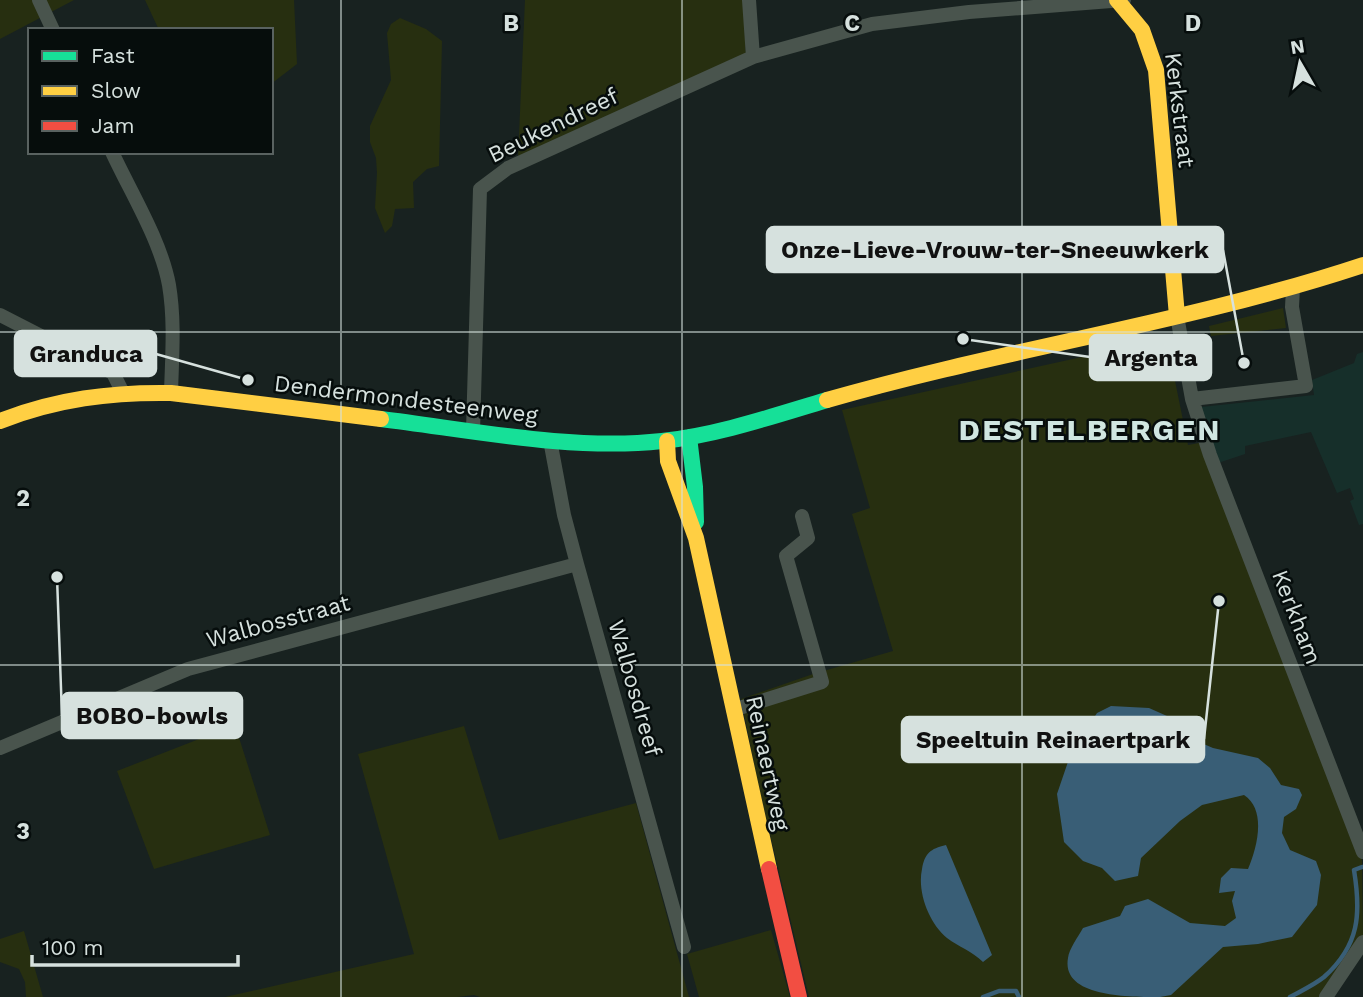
<svg xmlns="http://www.w3.org/2000/svg" width="1363" height="997" font-family="'Work Sans',sans-serif">
	<style>
		.built { fill: #162f2a }
		.green { fill: #272f10 }
		.water { fill: #395e76 }
		.lines { fill: none; stroke-linecap: round; stroke-linejoin: round }
		.stream { stroke: #395e76; stroke-width: 4.5 }
		.street { stroke: #49544d; stroke-width: 14 }
		.fast { stroke: #16e098; stroke-width: 16 }
		.slow { stroke: #ffcf43; stroke-width: 16 }
		.jam { stroke: #f24e42; stroke-width: 16 }
		.grid { fill: none; stroke: #d6e1de; stroke-width: 2; stroke-opacity: 0.55 }
		.labels { text-anchor: middle; stroke-width: 5; stroke-linejoin: round; paint-order: stroke }
		.street-label { font-size: 23px; fill: #d6e1de; stroke: #060d0c }
		.district-label { font-size: 30px; font-weight: bold; letter-spacing: 2px; fill: #d0e6e1; stroke: #060d0c }
		.grid-label { font-size: 23px; text-anchor: middle; font-weight: bold; fill: #d6e1de; stroke: #060d0c; stroke-width: 5; stroke-linejoin: round; paint-order: stroke }
		.leader { fill: none; stroke: #d6e1de; stroke-width: 2.5 }
		.callout-dot { fill: #d6e1de; stroke: #060d0c; stroke-width: 2.5 }
		.callout { fill: #d6e1de; stroke: #d6e1de; stroke-width: 2.5 }
		.callout-label { font-size: 24px; text-anchor: middle; font-weight: bold; fill: #111 }
	</style>
	<rect width="100%" height="100%" fill="#182220"/>
	<!-- built -->
	<path class="built" d="M1363,352v172l-4,1 -9,-24 4,-2 -4,-11 -13,5 -26,-61 -66,14v8l-27,9 -17,-56 113,-12 -2,-15 42,-17 3,-9z"/>
	<!-- green -->
	<path class="green" d="M0,0h74l-74,39z
		M145,0h149l3,64 -26,20v-54h-112z
		M525,0h218l3,55 -228,102z
		M400,18l26,11 16,12 -3,125 -12,3 -14,13 1,26 -19,1 -3,17 -7,7 -10,-25 2,-35 -1,-15 -6,-16v-16l21,-46 -4,-47 4,-9z
		M1283,308l3,20 -75,8 -2,-10z
		M1150,342l20,14 18,89 11,-2 163,417 1,75 -42,62h-512l-50,-209 -18,-89 72,-25 80,-23 -41,-137 18,-6 -28,-98z
		M235,725l35,110 -116,34 -37,-98z
		M464,726l35,114 137,-37 53,194h-209l-6,-2 -17,2h-232l189,-43 -56,-200z
		M771,930l19,67h-91l-12,-43z
		M24,931l19,66h-17l-1,-15 -6,-13 -19,-7v-23z"/>
	<!-- water -->
	<path class="water" d="M1111,706l38,2 18,8 25,23 21,9 45,10 12,10 11,17 18,4 3,6 -6,14 -12,8 -2,16 8,17 26,11 5,14 -4,30 -25,32 -34,7 -35,3 -52,48 -11,2c-32,0 -99,0 -92,-39 1,-9 10,-21 15,-30l37,-12 5,-10 23,-7 42,24 35,3 11,-8 -4,-17 3,-10 -16,2 2,-15 10,-10 17,1c9,-21 19,-59 -4,-74l-42,10 -22,16 -39,37 -3,18 -23,5 -13,-13 -19,-7 -19,-19 -7,-48 14,-41 26,-40z
		M946,845l46,110 -9,7c-11,-11 -24,-15 -36,-24 -18,-15 -30,-46 -25,-69 3,-16 8,-20 24,-24z"/>
	<g class="lines">
		<!-- stream -->
		<path class="stream" d="M983,997l16,-6h17l3,6
			M1290,997c11,-6 24,-12 34,-20 36,-32 37,-64 30,-107l8,-3"/>
		<!-- street -->
		<path class="street" d="M39,0l14,30
			M749,0l4,57
			M112,152c19,41 49,89 57,133 6,36 3,72 2,108
			M0,315l113,58 9,18
			M1177,316l15,83 18,56 153,397
			M1192,399l114,-13 -14,-79 1,-19
			M473,431l7,-242 28,-21 245,-111 119,-33 97,-12 155,-12
			M550,440l14,75 13,49 107,383
			M733,710l89,-28 -36,-126 22,-18 -6,-22
			M0,748l188,-79 389,-105
			M1326,997l37,-55"/>
		<!-- fast -->
		<path class="fast" d="M381,419c90,11 191,32 281,22 56,-6 111,-25 165,-41
			M689,437l6,50 1,35"/>
		<!-- slow -->
		<path class="slow" d="M1117,0l25,30 14,40 21,246
			M827,400c177,-51 361,-77 536,-135
			M0,421c56,-22 111,-29 171,-28l210,26
			M667,441l1,20 28,77 73,331"/>
		<!-- jam -->
		<path class="jam" d="M769,869l30,128"/>
	</g>
	<!-- grid -->
	<path class="grid" d="M341,0v997M682,0v997M1022,0v997M0,332h1363M0,665h1363"/>
	<g class="labels">
		<!-- street labels -->
		<g class="street-label">
			<text transform="translate(1180 110) rotate(83)" y="8">Kerkstraat</text>
			<text transform="translate(553 125) rotate(-26)" y="8">Beukendreef</text>
			<text transform="translate(406 399) rotate(7)" y="8">Dendermondesteenweg</text>
			<text transform="translate(1297 617) rotate(69)" y="8">Kerkham</text>
			<text transform="translate(278 621) rotate(-15)" y="8">Walbosstraat</text>
			<text transform="translate(635 688) rotate(74)" y="8">Walbosdreef</text>
			<text transform="translate(768 763) rotate(78)" y="8">Reinaertweg</text>
		</g>
		<!-- district labels -->
		<g class="district-label">
			<text x="1090" y="440">DESTELBERGEN</text>
		</g>
	</g>
	<g class="grid-label">
		<text x="511" y="31">B</text>
		<text x="852" y="31">C</text>
		<text x="1193" y="31">D</text>
		<text x="23" y="506">2</text>
		<text x="23" y="839">3</text>
	</g>
	<!-- callouts -->
	<path class="leader" d="M1244 363L1223 250M248 380L156 354M963 339L1090 357M57 577L62 716M1219 601L1204 739"/>
	<g class="callout-dot">
		<circle cx="1244" cy="363" r="7"/>
		<circle cx="248" cy="380" r="7"/>
		<circle cx="963" cy="339" r="7"/>
		<circle cx="57" cy="577" r="7"/>
		<circle cx="1219" cy="601" r="7"/>
	</g>
	<g class="callout">
		<rect x="767" y="227" width="456" height="45" rx="7"/>
		<rect x="15" y="331" width="141" height="45" rx="7"/>
		<rect x="1090" y="335" width="121" height="45" rx="7"/>
		<rect x="62" y="693" width="180" height="45" rx="7"/>
		<rect x="902" y="717" width="302" height="45" rx="7"/>
	</g>
	<g class="callout-label">
		<text x="995" y="258">Onze-Lieve-Vrouw-ter-Sneeuwkerk</text>
		<text x="86" y="362">Granduca</text>
		<text x="1151" y="366">Argenta</text>
		<text x="152" y="724">BOBO-bowls</text>
		<text x="1053" y="748">Speeltuin Reinaertpark</text>
	</g>
	<!-- legend -->
	<rect x="28" y="28" width="245" height="126" fill="#060d0c" stroke="#596260" stroke-width="2"/>
	<rect x="42" y="51" width="35" height="10" fill="#16e098" stroke="#596260" stroke-width="2"/>
	<text x="91" y="63" font-size="21" fill="#d6e1de">Fast</text>
	<rect x="42" y="86" width="35" height="10" fill="#ffcf43" stroke="#596260" stroke-width="2"/>
	<text x="91" y="98" font-size="21" fill="#d6e1de">Slow</text>
	<rect x="42" y="121" width="35" height="10" fill="#f24e42" stroke="#596260" stroke-width="2"/>
	<text x="91" y="133" font-size="21" fill="#d6e1de">Jam</text>
	<!-- north arrow -->
	<g transform="translate(1300 63) rotate(351)" stroke="#060d0c" stroke-width="5" paint-order="stroke">
	<path d="M0-5L12 26L0 18L-12 26Z" fill="#d6e1de"/>
	<text y="-10" font-size="19" font-weight="bold" text-anchor="middle" fill="#d6e1de">N</text>
	</g>
	<!-- scale -->
	<path d="M32 955v10h206v-10" fill="none" stroke="#d6e1de" stroke-width="3.5"/>
	<text x="42" y="955" font-size="21" fill="#d6e1de" stroke="#060d0c" stroke-width="5" paint-order="stroke">100 m</text>
</svg>
